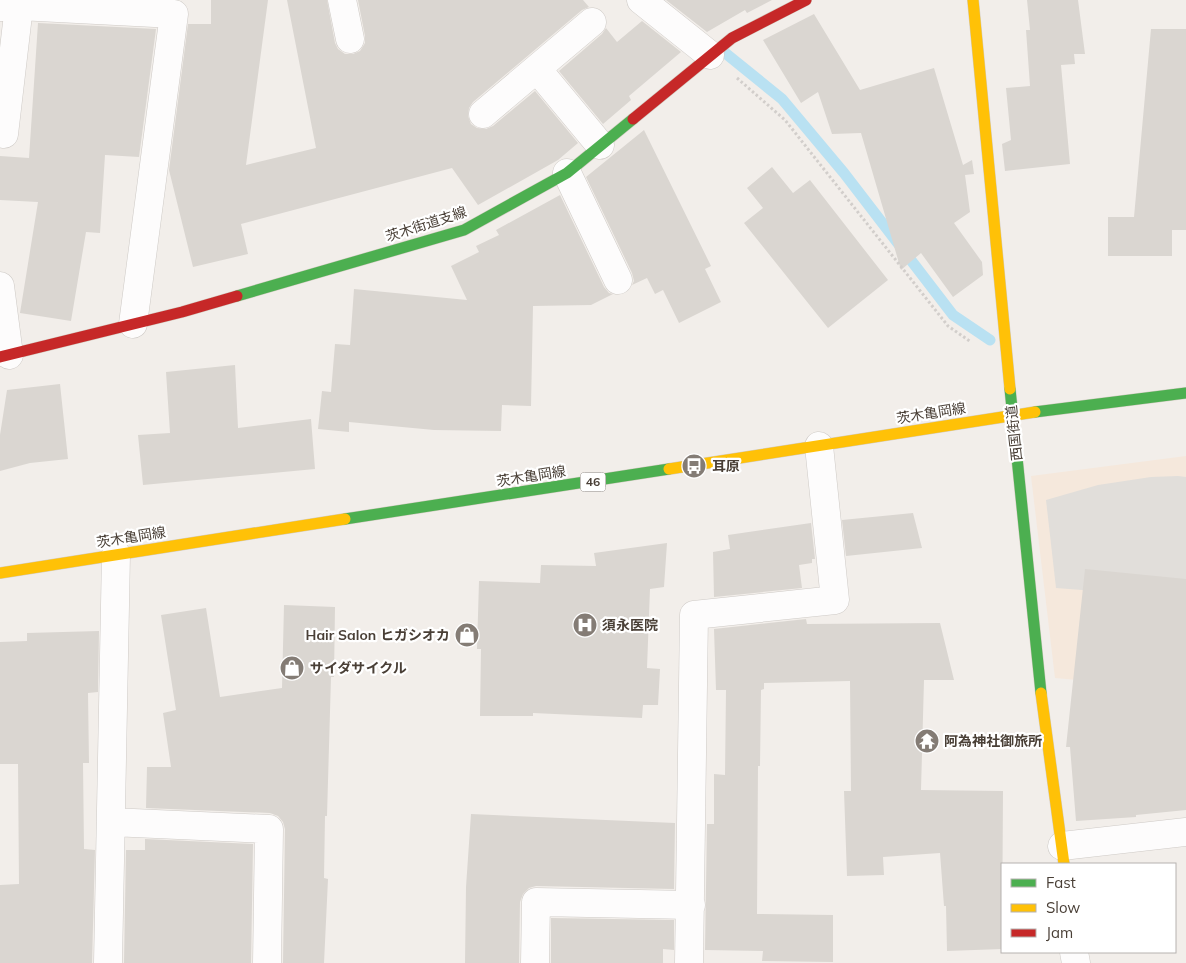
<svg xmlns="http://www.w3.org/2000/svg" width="1186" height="963" font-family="Mulish,'Noto Sans JP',sans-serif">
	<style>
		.commercial { fill: #f5e8dc }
		.parking { fill: #e1deda }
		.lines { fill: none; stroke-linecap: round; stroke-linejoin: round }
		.stream { stroke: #b9e1f2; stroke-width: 11 }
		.building { fill: #dad6d1 }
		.street-casing { stroke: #cecac6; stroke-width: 29 }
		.fast-casing { stroke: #d3ccc2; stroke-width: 12 }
		.slow-casing { stroke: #d3ccc2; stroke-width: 12 }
		.jam-casing { stroke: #d3ccc2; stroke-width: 12 }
		.path { stroke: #d2cecb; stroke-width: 3; stroke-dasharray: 2.5 2.5; stroke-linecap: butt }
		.street { stroke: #fdfcfc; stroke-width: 28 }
		.fast { stroke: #4caf50; stroke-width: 11 }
		.slow { stroke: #ffc107; stroke-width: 11 }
		.jam { stroke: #c62828; stroke-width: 11 }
		.labels { text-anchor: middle; stroke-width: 4.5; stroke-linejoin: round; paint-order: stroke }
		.shield { fill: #fff; stroke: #807972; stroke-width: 1 }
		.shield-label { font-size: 12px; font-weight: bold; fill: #493f36 }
		.street-label { font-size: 14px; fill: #493f36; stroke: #fff }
		.poi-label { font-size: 14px; font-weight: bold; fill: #493f36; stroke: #fff; text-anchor: start }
	</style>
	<rect width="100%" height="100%" fill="#f2eeea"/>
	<!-- commercial -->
	<path class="commercial" d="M1186,456v234l-131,-12 -24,-202z"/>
	<!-- parking -->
	<path class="parking" d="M1178,476l8,1v121l-130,-10 -10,-88 52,-15 53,-8z"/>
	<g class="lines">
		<!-- stream -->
		<path class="stream" d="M719,48l63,51 62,74 109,142 37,25"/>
	</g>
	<!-- building -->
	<path class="building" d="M211,0h57l-22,165 70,-17 -29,-148h40l8,43 3,6 7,5h8l7,-3 5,-8v-7l-7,-36h225l6,7 -7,3 -109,92 -4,6 -1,8 3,8 6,4 9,1 7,-3 42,-35 43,52 -20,17 -80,45 -26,-37 -211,56 7,30 -55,13 -24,-97 19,-146h23z
		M666,0h106l-25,13 -2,-3 -38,22z
		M1027,0h51l7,54h-11l1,10 -14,1 9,99 -65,7 -3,-27 9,-4 -5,-52 24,-2 -4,-56h4z
		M814,14l46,76 74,-22 29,97 9,-5 2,14 -9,1 5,37 -16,11 28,39 1,13 -30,22 -32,-44 -20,17 -40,-137 -29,1 -14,-42 -17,11 -38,-63z
		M642,21l39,31 -52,44 2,4 -28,24 -44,-53 43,-37 4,-6 11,14z
		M38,23l118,6 -17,128 -34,-2 -5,78 -14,-1 -15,89 -51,-8 18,-111 -38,-2v-44l29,2z
		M1151,29h35v201h-14v26h-64v-39h26z
		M644,130l67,136 -6,3 16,33 -42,21 -16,-33 -8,4 -8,-16 -15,7 2,-4 -2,-8 -46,-96z
		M772,167l21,26 17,-13 78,100 -60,48 -84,-105 19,-15 -16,-20z
		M560,195l44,92 5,6 4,1 -22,11 -58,1 -2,100 -29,-1 -1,26 -67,-1 -85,-8v10l-31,-3 4,-38 9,1 4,-48 15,1 4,-56 113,11 -16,-34 28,-14 -3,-6 23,-11 -3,-5z
		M235,365l3,63 73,-9 4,50 -172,16 -5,-50 32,-2 -4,-61z
		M60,384l8,75 -38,4 -30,8v-36l7,-45z
		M913,513l9,35 -76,8 -4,-36z
		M811,523l4,36h-3v4l-13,2 3,23 -88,9 -1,-45 17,-3 -2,-14z
		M667,543l-3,44 -14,2 -3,79 13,1 -2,36h-15l-1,13 -109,-5v3h-53l1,-67h-4l2,-68 61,2 1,-18 55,1 -2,-13z
		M1085,569l101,10v231l-50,5v2l-60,4 -6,-74h-4z
		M284,605l51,2 -1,70h-3l-4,139h-2l-1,62 4,1 -4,84h-41l2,-134 -2,-7 -5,-6 -8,-3 -124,-5 1,-41h24l-8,-54 13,-3 -15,-95 45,-7 14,89 62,-9z
		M806,619l1,5 133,-1 14,57h-30l-3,110 82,1 -1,158 -55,2 -1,-45h-2l-4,-53 -57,4 1,18 -37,1 -3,-85h7l-1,-110 -86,2v6l-3,1 -1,76h-2l-1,148 76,1v47l-71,-1 1,-10 -58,-1 2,-126h7v-50l11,1 1,-85h-10l-2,-61z
		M99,631l-1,61 -10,1 1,70h-6l1,86 11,1 -3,113h-92v-78l19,-1 -1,-120h-18v-122l27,-1v-8z
		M471,814l204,9 -1,66 -138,-3 -7,2 -6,6 -3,8 -1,61h-54l1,-76z
		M145,839l108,5 -2,119h-127l2,-113h19z
		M551,918l123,2v30l-11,-1v14h-112z"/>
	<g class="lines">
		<defs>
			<path id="street" d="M342,0l8,39
				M641,0l69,55
				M0,7l19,-1 155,8 -41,310
				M537,69l63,76
				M483,114l109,-92
				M4,134l15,-128
				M567,173l51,107
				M0,286l9,69
				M111,822l158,7 -2,134
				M1062,846l124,-14
				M1074,952l2,11
				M108,963l8,-409
				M535,963l1,-61 155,3
				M689,963l5,-348 141,-15 -16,-154"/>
			<path id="fast" d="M237,296l227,-66 103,-57 66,-54
				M1010,389l31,304
				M1035,412l151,-19
				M345,519l324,-50"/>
			<path id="slow" d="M973,0l37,389
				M669,469l366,-57
				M0,573l345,-54
				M1041,693l23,171"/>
			<path id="jam" d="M633,119l99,-81 74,-38
				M0,357l182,-45 55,-16"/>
		</defs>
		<!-- street casing -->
		<use href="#street" class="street-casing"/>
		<!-- fast casing -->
		<use href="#fast" class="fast-casing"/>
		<!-- slow casing -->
		<use href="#slow" class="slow-casing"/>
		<!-- jam casing -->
		<use href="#jam" class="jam-casing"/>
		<!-- path -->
		<path class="path" d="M737,78l48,42 163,206 23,16"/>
		<!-- street -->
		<use href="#street" class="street"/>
		<!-- fast -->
		<use href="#fast" class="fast"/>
		<!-- slow -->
		<use href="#slow" class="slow"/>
		<!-- jam -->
		<use href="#jam" class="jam"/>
	</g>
	<!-- icons -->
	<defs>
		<symbol id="bus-disc" viewBox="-11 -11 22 22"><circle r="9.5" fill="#847c75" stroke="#fff"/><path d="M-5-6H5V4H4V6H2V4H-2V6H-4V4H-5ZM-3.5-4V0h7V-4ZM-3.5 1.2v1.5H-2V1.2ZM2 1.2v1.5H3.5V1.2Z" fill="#fff"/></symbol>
		<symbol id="hospital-disc" viewBox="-11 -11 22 22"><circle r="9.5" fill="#847c75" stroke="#fff"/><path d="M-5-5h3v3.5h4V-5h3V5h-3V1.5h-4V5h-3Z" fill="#fff"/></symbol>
		<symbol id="shop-disc" viewBox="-11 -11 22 22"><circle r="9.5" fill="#847c75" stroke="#fff"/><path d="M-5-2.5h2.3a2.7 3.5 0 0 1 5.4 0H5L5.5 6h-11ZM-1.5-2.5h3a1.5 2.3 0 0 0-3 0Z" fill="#fff"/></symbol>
		<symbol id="temple-disc" viewBox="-11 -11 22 22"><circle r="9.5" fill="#847c75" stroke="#fff"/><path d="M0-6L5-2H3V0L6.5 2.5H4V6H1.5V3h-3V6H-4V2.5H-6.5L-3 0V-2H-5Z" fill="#fff"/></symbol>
	</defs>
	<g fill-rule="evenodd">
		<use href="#bus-disc" x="680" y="452" width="28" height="28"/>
		<use href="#hospital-disc" x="571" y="611" width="28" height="28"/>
		<use href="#shop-disc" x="453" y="621" width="28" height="28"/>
		<use href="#shop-disc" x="278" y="654" width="28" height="28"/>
		<use href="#temple-disc" x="913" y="727" width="28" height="28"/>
	</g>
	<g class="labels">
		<!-- shield labels -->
		<rect class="shield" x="580.5" y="472.5" width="25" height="19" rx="4"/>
		<g class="shield-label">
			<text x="593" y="486">46</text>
		</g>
		<!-- street labels -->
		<g class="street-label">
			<text transform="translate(426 224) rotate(-18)" y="5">茨木街道支線</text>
			<text transform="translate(931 413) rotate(-9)" y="5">茨木亀岡線</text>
			<text transform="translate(1014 433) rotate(-96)" y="5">西国街道</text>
			<text transform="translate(531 476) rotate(-9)" y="5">茨木亀岡線</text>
			<text transform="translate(131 537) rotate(-9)" y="5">茨木亀岡線</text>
		</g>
		<!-- poi labels -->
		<g class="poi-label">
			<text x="712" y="471">耳原</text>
			<text x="602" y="630">須永医院</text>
			<text x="450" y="640" text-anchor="end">Hair Salon ヒガシオカ</text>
			<text x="310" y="673">サイダサイクル</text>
			<text x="944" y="746">阿為神社御旅所</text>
		</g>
	</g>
	<!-- legend -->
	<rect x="1001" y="863" width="175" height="90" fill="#ffffff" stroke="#b6b2af"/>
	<rect x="1011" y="879" width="25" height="8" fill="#4caf50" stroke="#b6b2af"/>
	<text x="1046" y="888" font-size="15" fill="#493f36">Fast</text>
	<rect x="1011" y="904" width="25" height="8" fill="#ffc107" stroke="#b6b2af"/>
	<text x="1046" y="913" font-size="15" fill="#493f36">Slow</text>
	<rect x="1011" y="929" width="25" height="8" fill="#c62828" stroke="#b6b2af"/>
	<text x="1046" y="938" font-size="15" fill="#493f36">Jam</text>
</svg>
